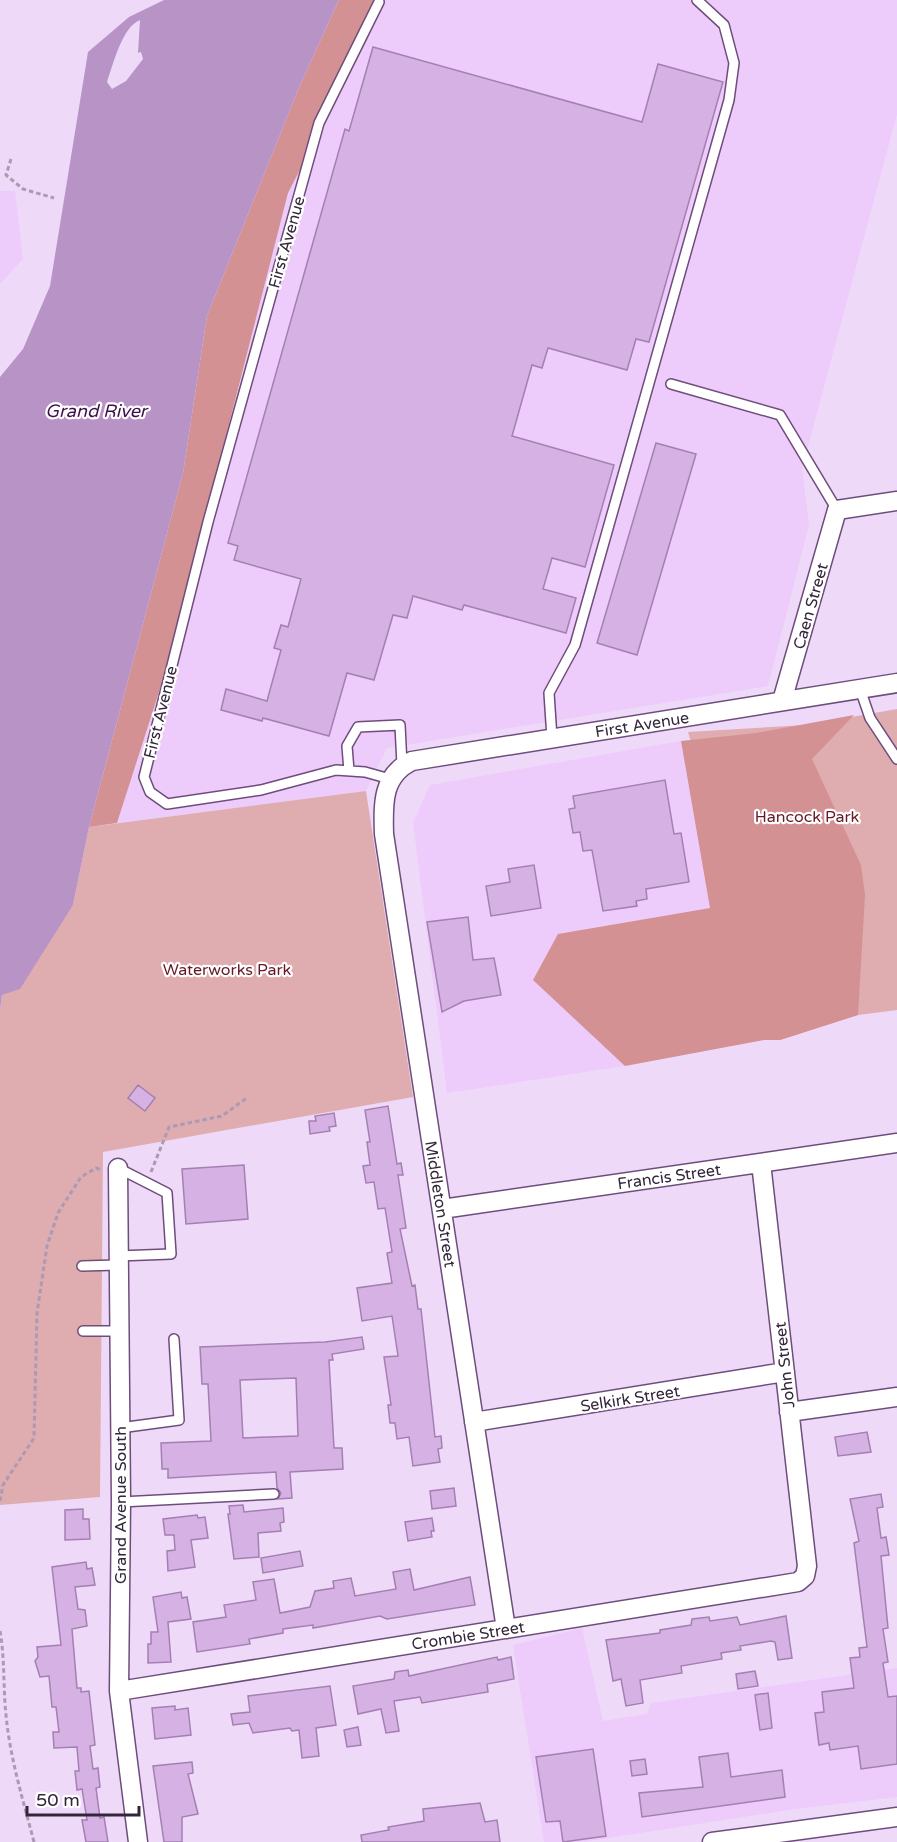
<svg xmlns="http://www.w3.org/2000/svg" width="897" height="1842" font-family="'Varela Round',sans-serif">
	<style>
		.built { fill: #edcbfa }
		.green { fill: #dfadaf }
		.forest { fill: #d39194 }
		.water { fill: #b894c6; fill-rule: evenodd }
		.building { fill: #d6b1e4; stroke: #a380b1; stroke-width: 1.5; fill-rule: evenodd }
		.lines { fill: none; stroke-linecap: round; stroke-linejoin: round }
		.lane-casing { stroke: #6e4d7b; stroke-width: 12 }
		.street-casing { stroke: #6e4d7b; stroke-width: 21 }
		.path { stroke: #ac99b4; stroke-width: 3; stroke-dasharray: 4.5 3; stroke-linecap: butt }
		.lane { stroke: #fff; stroke-width: 9 }
		.street { stroke: #fff; stroke-width: 18 }
		.labels { text-anchor: middle; stroke-width: 4.5; stroke-linejoin: round; paint-order: stroke }
		.street-label { font-size: 16px; fill: #34263a; stroke: #fff }
		.park-label { font-size: 16px; fill: #681926; stroke: #fff }
		.water-label { font-size: 18px; font-style: italic; fill: #3e114d; stroke: #fff }
	</style>
	<rect width="100%" height="100%" fill="#efd9f9"/>
	<!-- built -->
	<path class="built" d="M377,0h520v114l-95,355 7,56 -41,161 -381,62 -21,43 -249,32 50,-156 121,-474 80,-155z
		M0,191h15l8,68 -23,25z
		M681,741l29,167 -112,19 27,139 -178,27 -34,-270 17,-38z
		M582,1628l21,93 44,-7 4,-11 246,-35v129l-102,12 -212,33h-39l-31,-197z"/>
	<!-- green -->
	<path class="green" d="M897,709v301l-39,5 -78,25 -92,-308 118,-7z
		M366,791l47,306 -310,55 -3,345 -100,8v-495l2,-15 71,-90 16,-78z"/>
	<!-- forest -->
	<path class="forest" d="M339,0h38l-9,38 -80,155 -121,474 -50,156 -28,4 94,-354 24,-157 93,-231z
		M854,715l-42,44 49,106 4,30 -7,120 -78,25h-16l-139,26 -92,-86 25,-46 152,-26 -29,-167 75,-8z"/>
	<!-- water -->
	<path class="water" d="M164,0h175l-39,85 -93,231 -24,157 -94,354 -16,78 -53,84 -18,6 -2,15v-633l23,-28 27,-63 38,-234 41,-35zM140,20l-2,33 3,-1 2,7 -17,22 -14,8 -5,-7c6,-17 15,-55 33,-62z"/>
	<!-- building -->
	<path class="building" d="M373,47l269,75 16,-58 65,18 -74,260 -13,-3 -9,31 -79,-22 -6,20 -10,-3 -20,71 102,29 -29,102 -33,-9 -9,31 33,9 -10,35 -102,-28 -2,5 -49,-14 -6,22 -14,-3 -19,65 -27,-7 -18,63 -66,-18 -1,3 -41,-11 5,-21 41,12 14,-51 -7,-2 7,-23 7,2 13,-48 -67,-19 4,-14 -10,-3 117,-414 4,2z
		M656,443l40,11 -59,201 -40,-12z
		M665,780l9,54 7,-1 8,49 -43,7 1,10 -11,2 1,5 -34,5 -11,-61 -9,1 -3,-19 -7,1 -4,-24 6,-1 -2,-12z
		M534,865l7,43 -50,8 -5,-30 24,-4 -2,-13z
		M468,917l5,43 21,-2 7,37 -37,6 -22,11 -15,-90z
		M138,1085l17,13 -10,13 -17,-13z
		M388,1106l9,58 4,-1 2,12h-5l8,53 -6,1 12,57 3,-1 3,24h3l14,128 6,-1 1,12 -4,1 2,13 -27,4 -4,-29 -12,2 -2,-16h-5l-2,-18h3l-7,-48 14,-1 -6,-40 -30,5 -5,-33 35,-5 -5,-30 5,-1 -7,-44 -7,1 -4,-27 -8,1 -3,-17 7,-1 -3,-23h3l-5,-32z
		M334,1113l2,13 -7,1 1,4 -20,3 -1,-13h7l-1,-5z
		M244,1165l4,54 -62,5 -4,-55z
		M362,1337l2,12 -32,5 1,6h-4l5,88h8l1,21 -53,3 2,26 -14,1 3,-6 -4,-5 -1,-16 -108,6v-9h-6l-1,-26 50,-2 -3,-57h-6l-2,-37 125,-5zM296,1378l2,58 -55,2 -3,-58z
		M867,1432l4,20 -33,4 -3,-19z
		M454,1488l2,18 -24,3 -2,-18z
		M881,1494l2,13 -6,1 4,30 5,-1 3,18 -8,1 7,72 -5,1 5,33 -5,1 5,34 9,-1v68l-36,5 -3,-23 -28,4 -1,-7 -10,2 -4,-32 9,-1 -2,-20 32,-4 -4,-30 10,-1 -1,-9 8,-1 -13,-104 5,-2 -9,-42z
		M243,1505l1,7 39,-4 1,14 -4,1 1,8 -23,2 1,24 -25,2 -6,-45h2l-1,-8z
		M83,1509v10h6l1,20 -25,1v-30z
		M197,1515l1,3 7,-1 3,21 -17,2 4,27 -27,4 -1,-20 8,-1 -1,-15h-9l-2,-16z
		M432,1518l2,13h-3l1,6 -24,4 -3,-19z
		M300,1551l3,15 -40,7 -2,-15z
		M86,1562l1,7 5,-1 3,17 -20,2 3,22 7,1 2,16 -15,3 5,59h4v4l8,-1 6,54 -5,1 3,23 5,-1 2,19 -4,1 4,30 4,-1 4,25h-22l-4,-22h5l-5,-31 -5,1 -2,-19h4l-2,-24 -23,1 -1,-16h6l-3,-25h-4l-3,-31 -9,1 -5,-16 3,-4 -1,-10 24,-2 -9,-78z
		M410,1569l4,21 56,-13 5,28 -88,14 -7,-3 -50,9 -17,3v-3l-30,4v4l-34,6 1,5 -53,8 -4,-30 33,-5 -2,-12 32,-5 -3,-18 21,-3 6,34 30,-6 5,-16 19,-3 -1,-7 18,-3 4,18 41,-7 -3,-17z
		M181,1592l1,6 5,-1 4,22 -23,3 3,40 -23,1v-19h3v-12h7l-5,-35z
		M786,1616l6,42 -14,2 -3,-18 -4,-1 -31,5 1,4 -20,3 1,6 -41,7 1,7 -42,7 3,23 -17,3 -5,-27 -8,2 -7,-41 54,-7v-3l31,-5 1,-6 17,-2 1,4 27,-4 3,8z
		M497,1657l1,3 13,-3 3,22 -27,5 1,8 -66,11 -2,-6 -26,4 5,30 -13,2 -5,-24 -23,5 -5,-28 41,-7 1,-7 13,-2 1,6z
		M755,1671l3,15 -20,3 -2,-15z
		M330,1686l6,39 -20,3 3,28 -17,2 -3,-28 -7,1 -2,-3 -37,5 -4,-10 -16,2 -2,-11 19,-2 -2,-16z
		M768,1693l4,35 -12,2 -5,-35z
		M175,1706v4l13,-2 3,27 -36,4 -3,-31z
		M358,1727l3,18 -14,2 -3,-17z
		M593,1749l13,87 -43,6 -3,-21 -14,1 -10,-65z
		M728,1753l3,24 51,-7 3,27 -143,20 -3,-24 64,-6 -4,-30z
		M645,1759l2,15 -15,2 -2,-15z
		M192,1762l1,11 -5,1 10,40 -16,3v25h-18l-11,-76z
		M480,1803l5,19 12,-2 3,22h-138l-1,-7 28,-5 -1,-3 36,-6 -1,-12z"/>
	<g class="lines">
		<defs>
			<path id="lane" d="M379,2l-60,121 -111,399 -64,255 6,15 17,12 94,-14 75,-20 29,2 25,7
				M671,384l109,31 57,95
				M860,689l10,29 27,41
				M552,738l-3,-45 26,-48 154,-545 5,-37 -10,-38 -27,-25
				M349,771l-2,-25 11,-19 42,-2 2,40
				M118,1168l49,25 4,61 -53,2
				M82,1266l36,-1
				M83,1331h36
				M120,1428l59,-8 -5,-81
				M121,1502l153,-8"/>
			<path id="street" d="M782,701l55,-191 60,-9
				M118,1168l3,334 -2,189 19,151
				M442,1209l455,-66
				M789,1412l108,-15
				M474,1422l311,-50
				M506,1629l-122,-795c-1,-30 -2,-59 28,-73l485,-78
				M119,1691l679,-109 7,-6 2,-10 -46,-403
				M712,1842l185,-25"/>
		</defs>
		<!-- lane casing -->
		<use href="#lane" class="lane-casing"/>
		<!-- street casing -->
		<use href="#street" class="street-casing"/>
		<!-- path -->
		<path class="path" d="M11,159l-5,16 17,14 31,9
			M151,1172l18,-45 53,-11 26,-19
			M0,1501l3,-16 31,-47 3,-125 10,-67 11,-33 23,-36 15,-9 6,2
			M0,1631c5,28 3,56 6,84 4,43 17,85 28,127"/>
		<!-- lane -->
		<use href="#lane" class="lane"/>
		<!-- street -->
		<use href="#street" class="street"/>
	</g>
	<g class="labels">
		<!-- street labels -->
		<g class="street-label">
			<text transform="translate(286 242) rotate(-74)" y="6">First Avenue</text>
			<text transform="translate(810 606) rotate(-74)" y="6">Caen Street</text>
			<text transform="translate(160 712) rotate(-76)" y="6">First Avenue</text>
			<text transform="translate(642 724) rotate(-9)" y="6">First Avenue</text>
			<text transform="translate(669 1176) rotate(-8)" y="6">Francis Street</text>
			<text transform="translate(441 1204) rotate(81)" y="6">Middleton Street</text>
			<text transform="translate(784 1365) rotate(-96)" y="6">John Street</text>
			<text transform="translate(630 1398) rotate(-9)" y="6">Selkirk Street</text>
			<text transform="translate(120 1505) rotate(-90)" y="6">Grand Avenue South</text>
			<text transform="translate(468 1635) rotate(-9)" y="6">Crombie Street</text>
		</g>
		<!-- park labels -->
		<g class="park-label">
			<text x="807" y="822">Hancock Park</text>
			<text x="227" y="975">Waterworks Park</text>
		</g>
		<!-- water labels -->
		<g class="water-label">
			<text x="96" y="417">Grand River</text>
		</g>
	</g>
	<!-- scale -->
	<path d="M27 1806v9h112v-9" fill="none" stroke="#34263a" stroke-width="3"/>
	<text x="36" y="1806" font-size="18" fill="#34263a" stroke="#ffffff" stroke-width="4.5" paint-order="stroke">50 m</text>
</svg>
